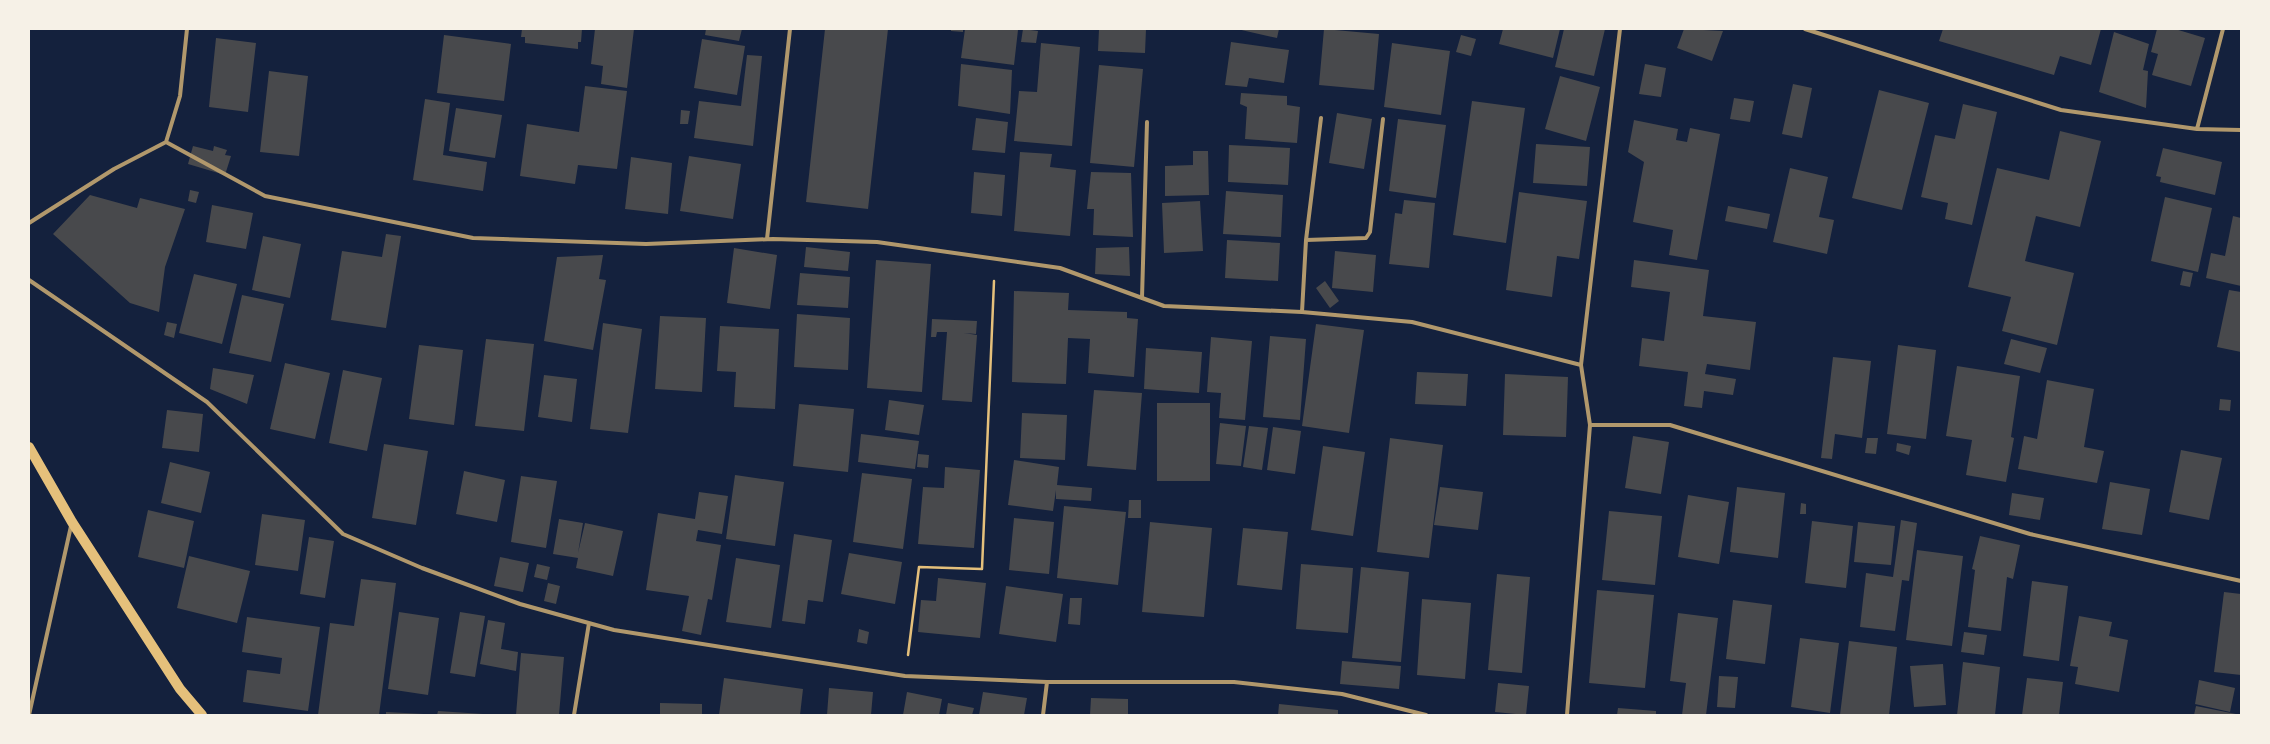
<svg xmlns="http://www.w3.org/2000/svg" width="2270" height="744" font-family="Manrope,sans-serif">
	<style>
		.building { fill: #48494c }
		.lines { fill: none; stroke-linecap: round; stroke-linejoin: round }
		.path { stroke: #e5c07b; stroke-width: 2.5 }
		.minor { stroke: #b1986c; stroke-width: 4 }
		.primary { stroke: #e5c07b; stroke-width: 10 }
	</style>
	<rect width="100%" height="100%" fill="#14213d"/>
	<!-- building -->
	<path class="building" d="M522,29h60l-1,13h-3v7l-53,-6v-6h-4z
		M595,29h39l-7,59 -26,-4 2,-18 -12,-2z
		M706,29h36l-3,12 -34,-6z
		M825,29h63l-20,180 -62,-7z
		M951,29h12v3l-12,-1z
		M965,29l53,1 -4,35 -53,-7z
		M1023,29l15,2 -2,12 -15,-1z
		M1099,29h47l-1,24 -47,-2z
		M1237,29h42l-2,9z
		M1324,29l55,5 -5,56 -55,-5z
		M1503,29h57l-7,29 -54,-14z
		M1564,29h41l-11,47 -39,-9z
		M1684,29l39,2 -11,30 -35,-13z
		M1943,29h158l-10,36 -31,-9 -6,19 -115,-34z
		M2157,29h18l30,9 -14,48 -39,-11 6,-21 -7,-2z
		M2114,32l35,12 -6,26 5,1 -2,37 -47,-16z
		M444,35l67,9 -7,57 -67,-8z
		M1461,35l15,4 -5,17 -15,-4z
		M216,38l40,5 -8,69 -39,-5z
		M702,39l43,7 -8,49 -43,-7z
		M1231,42l58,8 -5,33 -35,-5 -2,9 -22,-2z
		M1041,43l39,4 -8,99 -58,-5 5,-50 18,1z
		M1392,43l58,8 -9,64 -57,-8z
		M747,55l15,1 -9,90 -59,-8 5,-37 42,5z
		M961,64l51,6 -2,44 -52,-8z
		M1645,64l21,4 -5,29 -22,-3z
		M1099,65l44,4 -9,98 -44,-4z
		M269,71l39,5 -9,80 -39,-4z
		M1560,76l40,11 -14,54 -41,-12z
		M1793,84l19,4 -10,50 -20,-4z
		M585,86l42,5 -10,78 -39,-4 -3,19 -55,-8 7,-52 52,8z
		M1879,90l50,13 -27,107 -50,-12z
		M1241,93l46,3v9l13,2 -3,36 -52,-4 2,-32 -7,-3z
		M1734,98l20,3 -4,21 -20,-3z
		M425,99l25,4 -7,52 44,7 -4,29 -70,-11z
		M1472,101l53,7 -19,135 -53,-8z
		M1963,104l34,8 -25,113 -27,-6 3,-16 -27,-6 14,-62 20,4z
		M456,108l46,7 -7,43 -46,-7z
		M681,110l9,1 -2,13h-8z
		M1337,113l35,6 -8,50 -35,-6z
		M976,118l32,4 -3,31 -33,-3z
		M1398,119l48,6 -10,73 -47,-7z
		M1634,120l44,9 -2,11 11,2 3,-14 30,6 -23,126 -28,-5 4,-25 -40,-8 11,-60 -16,-10z
		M2060,131l41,10 -21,86 -44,-11 -11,45 49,12 -17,72 -55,-14 9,-34 -43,-10 29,-119 52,12z
		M1536,144l54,3 -3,39 -54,-3z
		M1229,145l61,3 -2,37 -60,-3z
		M193,146l20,5 1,-5 13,4 -2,5 6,1 -6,19 -37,-11z
		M2163,148l59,14 -7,33 -55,-13 1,-5 -5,-1z
		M1193,151h15l1,44 -44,1v-30l28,-1z
		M1020,152l32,2 -2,13 26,3 -6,66 -56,-5z
		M689,156l52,8 -8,55 -53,-8z
		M631,157l41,6 -4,51 -43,-5z
		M1790,168l38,9 -9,40 15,3 -7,34 -54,-12z
		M974,172l31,3 -3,41 -31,-3z
		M1091,172l40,1 2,64 -40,-2 1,-26h-7z
		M190,190l9,2 -3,11 -8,-2z
		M1226,191l57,4 -2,42 -58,-3z
		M1519,192l68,9 -8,58 -22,-3 -5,41 -46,-7z
		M90,195l47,13 3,-10 45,11 -20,58 -6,45 -29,-9 -77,-69z
		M2165,197l47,11 -14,64 -47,-11z
		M1404,200l31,3 -6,65 -40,-4 6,-51 7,1z
		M1200,201l3,50 -39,2 -2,-50z
		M212,205l41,8 -7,36 -40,-7z
		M1728,206l42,8 -3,15 -42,-8z
		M2233,216l8,2v68l-35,-8 5,-25 14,3z
		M386,234l15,2 -15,92 -55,-8 11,-69 40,6z
		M263,236l38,8 -11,54 -38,-8z
		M1227,240l53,3 -2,38 -53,-3z
		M806,247l44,5 -2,19 -44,-4z
		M1129,247l1,29 -35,-2 1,-26z
		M734,248l43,7 -7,54 -43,-6z
		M1335,251l41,4 -3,37 -41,-4z
		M603,255l-4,24 7,1 -13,70 -49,-9 13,-84z
		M876,260l55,4 -9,128 -55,-4z
		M1634,260l75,10 -6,46 53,6 -6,48 -43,-6 -2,10 31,5 -3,16 -29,-4 -2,17 -18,-2 4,-34 -49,-6 3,-28 22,3 6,-49 -39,-5z
		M2183,271l10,2 -3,14 -10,-2z
		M800,273l50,4 -2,31 -51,-3z
		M194,274l43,10 -15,60 -43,-11z
		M1325,281l14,20 -9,7 -14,-20z
		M2229,290l12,2v60l-24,-5z
		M1014,291l55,2 -1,17 59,2v6l11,1 -4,58 -46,-4 2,-34 -22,-1 -2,46 -54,-2z
		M242,295l42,9 -13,58 -42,-9z
		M797,314l53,4 -2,52 -54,-3z
		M660,316l46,2 -4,74 -47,-3z
		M932,319l45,2 -1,13 -12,-1 13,2 -5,67 -30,-2 5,-68h-10l-1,5h-5z
		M167,322l10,2 -3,14 -10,-3z
		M603,323l39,6 -14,104 -38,-4z
		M1316,324l48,6 -15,103 -47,-7z
		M720,326l59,3 -4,80 -41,-2 2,-35 -19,-1z
		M1270,336l36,3 -6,81 -37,-3z
		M1211,337l41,4 -7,79 -26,-2 2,-25 -14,-1z
		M486,339l48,5 -10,87 -49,-5z
		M2011,339l36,9 -7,25 -36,-9z
		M419,345l44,5 -9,75 -45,-6z
		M1898,345l38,5 -10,89 -39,-5z
		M1146,348l56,4 -3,41 -55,-4z
		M1833,357l38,4 -9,77 -27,-4 -3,25 -11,-1z
		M285,363l45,10 -15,66 -45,-10z
		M1957,366l63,10 -9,61 3,1 -8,44 -40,-7 6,-35 -26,-4z
		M213,368l41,7 -7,29 -37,-15z
		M343,370l39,8 -15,73 -38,-8z
		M1417,372l51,2 -2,32 -51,-2z
		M1505,374l63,3 -2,60 -63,-2z
		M544,375l33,4 -5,43 -34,-5z
		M2047,380l47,9 -10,58 20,4 -7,32 -79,-14 6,-33 13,3z
		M1094,390l48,3 -6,77 -49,-4z
		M2220,399l11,1 -1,11 -11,-1z
		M889,400l35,5 -5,30 -34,-5z
		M1157,403h53v78h-53z
		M799,404l55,5 -6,63 -55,-6z
		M167,410l36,4 -4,38 -37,-4z
		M1022,413l45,2 -2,45 -45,-2z
		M1220,423l26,3 -5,40 -25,-2z
		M1249,426l19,2 -6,42 -19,-3z
		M1273,427l28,4 -6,43 -28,-4z
		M861,434l58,7 -4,28 -57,-7z
		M1633,436l36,6 -8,52 -36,-6z
		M1390,438l53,7 -14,113 -52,-6z
		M1867,438h11l-2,16 -11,-1z
		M1897,443l14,3 -2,9 -13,-4z
		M384,444l44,7 -12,74 -44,-7z
		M1323,446l42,6 -12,84 -42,-6z
		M2181,450l41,8 -13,62 -40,-8z
		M918,454l11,1 -1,13 -11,-1z
		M1014,460l45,7 -2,18 35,3 -1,13 -35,-2v-9l-3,21 -45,-6z
		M170,462l40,10 -9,41 -40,-10z
		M945,467l35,3 -6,78 -56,-4 5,-57 21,1z
		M464,471l41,9 -8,42 -41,-8z
		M862,473l50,6 -9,70 -50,-7z
		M735,475l49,7 -9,64 -49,-7z
		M521,476l36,5 -11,67 -35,-6z
		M2110,482l40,7 -8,46 -40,-6z
		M1440,487l43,5 -5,38 -44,-5z
		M1737,487l48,6 -7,65 -48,-6z
		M699,492l29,4 -6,38 -24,-4 -2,11 25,4 -9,55 -4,-1 -7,36 -19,-4 7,-35 -43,-6 12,-77 37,6z
		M2012,493l32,5 -4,22 -31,-5z
		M1688,495l41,7 -10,62 -41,-7z
		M1129,500h12v18h-13z
		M1801,503l5,1v10h-6z
		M1064,506l62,6 -8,73 -61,-7z
		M148,510l46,11 -10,47 -46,-11z
		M1609,511l53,5 -7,69 -53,-5z
		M262,514l43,6 -7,51 -43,-6z
		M1014,518l40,4 -5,52 -40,-4z
		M559,519l24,4 -5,30 7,-30 38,8 -10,45 -37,-8 2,-10 -25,-4z
		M1901,520l16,3 -8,58 -7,-1 -7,51 -35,-4 6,-54 27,4z
		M1812,521l41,5 -7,62 -41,-5z
		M1150,522l62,6 -8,89 -62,-5z
		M1858,522l37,4 -4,39 -37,-3z
		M1243,528l45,4 -6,58 -45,-5z
		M794,534l38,6 -9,62 -15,-2 -3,24 -23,-3z
		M1980,536l40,9 -7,34 -6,-2 -6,54 -33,-4 7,-57 -3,-1z
		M309,537l25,4 -9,57 -25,-4z
		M1917,550l46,6 -11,90 -46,-6z
		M849,553l53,9 -7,42 -54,-10z
		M189,556l61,15 -13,52 -60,-15z
		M500,557l29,6 -6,29 -29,-6z
		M736,558l44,7 -9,63 -45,-6z
		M537,564l13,3 -3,13 -13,-3z
		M1301,564l52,4 -5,65 -52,-4z
		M1361,567l48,5 -8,90 -49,-4z
		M1497,574l33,3 -8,96 -34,-3z
		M938,578l48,5 -6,55 -62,-6 3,-32 15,1z
		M361,579l35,4 -17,132h-61l12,-92 24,3z
		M2032,581l36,5 -9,75 -36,-5z
		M548,583l12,3 -4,18 -12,-3z
		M1006,586l57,8 -7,48 -57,-8z
		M1597,590l57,5 -9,93 -56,-5z
		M2224,592l17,2v81l-27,-3z
		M1070,598h12l-2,27 -12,-1z
		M1422,599l49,4 -6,76 -48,-4z
		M1733,600l39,5 -7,59 -39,-5z
		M399,612l40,6 -11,77 -40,-6z
		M460,612l25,4 -10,61 -25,-4z
		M1678,613l40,5 -12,97h-24l4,-32 -16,-2z
		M2079,616l33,6 -3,14 19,4 -9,52 -44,-8 3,-17 -8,-1z
		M247,617l73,10 -12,84 -65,-9 4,-32 33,4 2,-16 -40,-6z
		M488,620l17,3 -4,26 17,3 -2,19 -36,-7z
		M859,629l10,3 -2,12 -10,-2z
		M1964,632l23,3 -3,20 -23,-3z
		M1800,638l39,5 -9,70 -39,-6z
		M1849,641l48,6 -8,68h-49z
		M521,653l43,4 -5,58h-43z
		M1342,661l59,5 -2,23 -59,-5z
		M1963,662l37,5 -5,48h-38z
		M1943,664l3,41 -32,2 -4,-41z
		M1719,676l19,1 -3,31 -18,-1z
		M724,678l79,11 -3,26h-81z
		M2027,678l36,4 -4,33h-37z
		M2199,680l36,8 -5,24 -35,-8z
		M1498,683l31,3 -3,29 -31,-3z
		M829,688l44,4 -2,23h-44z
		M907,692l35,7 -3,16h-36z
		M983,692l44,6 -3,17h-45z
		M1091,698l37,1v16h-38z
		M660,703l42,1v11h-42z
		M948,703l26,5 -2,7h-26z
		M1279,704l59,6v5h-60z
		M2196,706l40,8v1h-42z
		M1618,708l38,3v4h-39z
		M438,711l45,3v1h-46z
		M386,712l38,2v1h-38z"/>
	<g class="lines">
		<!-- path -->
		<path class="path" d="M908,655l11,-88 63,2 12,-288"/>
		<!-- minor -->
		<path class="minor" d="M1805,29l256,81 136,19 44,1
			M2197,129l26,-100
			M166,142l14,-46 7,-67
			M29,223l85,-54 52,-27 99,54 208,42 173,6 127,-5 104,3 183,26 104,38 138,6 110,10 169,43
			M767,239l23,-210
			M1306,240l15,-122
			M29,280l178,122 136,132 79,34 98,36 94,26 291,46 142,6h187l108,12 84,21
			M1142,298l5,-176
			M1302,312l4,-72 60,-2 4,-6 13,-113
			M1590,425h80l360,109 211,47
			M29,715l42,-189
			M574,715l15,-92
			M1043,715l4,-33
			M1567,715l23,-290 -9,-60 39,-336"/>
		<!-- primary -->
		<path class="primary" d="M29,447l43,75 108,167 22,26"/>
	</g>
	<!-- border -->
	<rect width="2270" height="744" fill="none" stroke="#f6f1e7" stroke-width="60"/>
</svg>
